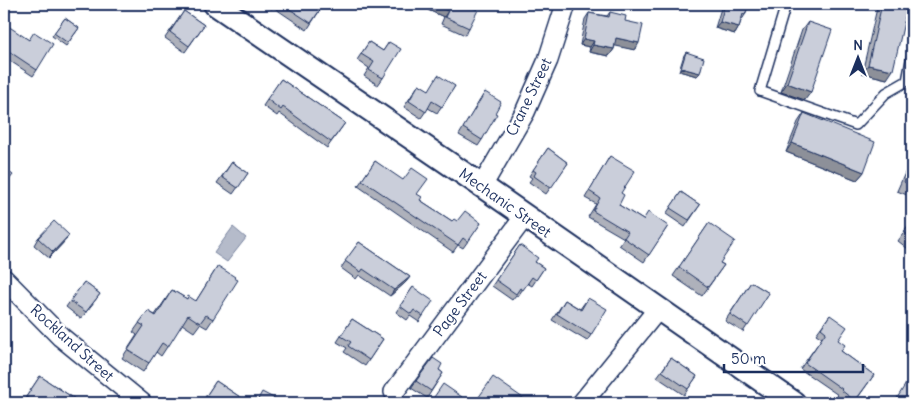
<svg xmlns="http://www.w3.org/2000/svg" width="916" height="407" font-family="Delius,sans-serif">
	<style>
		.water { fill: #b5bbca; stroke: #77839f }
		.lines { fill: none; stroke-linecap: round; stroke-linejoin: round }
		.service-casing { stroke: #1b2f5e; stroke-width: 12 }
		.minor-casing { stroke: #1b2f5e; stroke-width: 22 }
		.tertiary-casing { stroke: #1b2f5e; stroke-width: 26 }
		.service { stroke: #fff; stroke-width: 9 }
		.minor { stroke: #fff; stroke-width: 19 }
		.tertiary { stroke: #fff; stroke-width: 22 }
		.wall { fill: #aeb1bb; stroke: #1b2f5e }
		.shaded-wall { fill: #8d9099; stroke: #1b2f5e }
		.building { fill: #caceda; stroke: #1b2f5e }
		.labels { text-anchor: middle; stroke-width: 4.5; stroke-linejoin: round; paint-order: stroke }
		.street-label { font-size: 15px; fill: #1b2f5e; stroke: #fff }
	</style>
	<rect width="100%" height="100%" fill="#fff"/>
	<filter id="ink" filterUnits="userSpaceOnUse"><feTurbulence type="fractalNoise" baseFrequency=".02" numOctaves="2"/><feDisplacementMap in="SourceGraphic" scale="10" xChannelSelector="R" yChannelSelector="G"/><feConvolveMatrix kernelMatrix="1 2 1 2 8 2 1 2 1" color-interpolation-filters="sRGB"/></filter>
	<g filter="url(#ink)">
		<!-- water -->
		<path class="water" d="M233,227l13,11 -19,24 -13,-9z"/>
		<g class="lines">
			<defs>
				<path id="service" d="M786,4l-26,87 96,34 30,-32 21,-12 5,-26"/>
				<path id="minor" d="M482,186l43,-74 23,-52 18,-56
					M4,279l57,58 81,66
					M394,392l131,-176
					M582,403l76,-94"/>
				<path id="tertiary" d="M215,4l267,182 312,217"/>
			</defs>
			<!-- service casing -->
			<use href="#service" class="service-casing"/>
			<!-- minor casing -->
			<use href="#minor" class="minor-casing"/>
			<!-- tertiary casing -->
			<use href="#tertiary" class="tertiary-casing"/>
			<!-- service -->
			<use href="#service" class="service"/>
			<!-- minor -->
			<use href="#minor" class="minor"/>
			<!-- tertiary -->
			<use href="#tertiary" class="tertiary"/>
		</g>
		<!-- wall -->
		<path class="wall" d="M264,4h60l-17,26 -34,-23 -1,2z
			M431,4h34l4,24 -4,7 -24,-11 3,-7 -16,-7z
			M719,4h30l-4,11 -4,6 -2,6 -4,7 -20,-6 7,-23z
			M880,4h23l-16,75 -25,-6 15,-65z
			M184,11l20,14 -19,27 -20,-14z
			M610,12l15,9 10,29 -20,-5 -1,4 -5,7 -20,-4 1,-5 -10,-2 5,-26 4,-6 18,3z
			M65,18l14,10 -13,18 -14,-10z
			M808,22l-3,78 -24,-8 21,-62z
			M4,26l25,14 8,30 -4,6 -29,-19z
			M369,42l14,9 6,-9 -6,36 -5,7 -14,-9 5,-8 -12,-8z
			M686,52l11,24 -18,-5 5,-16z
			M281,79l64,44 -18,25 -48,-35 -2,3 -14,-10z
			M419,84l9,6 27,-4 -18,27 -9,-5 -7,10 -17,-11z
			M485,92l10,21 -13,27 -4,6 -19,-11z
			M804,113l60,59 -7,8 -71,-28 12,-30z
			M548,148l20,15 -22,31 -17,-12 3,-4 -3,-2z
			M610,156l11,37 -2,12 24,15 25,6 -24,36 -25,-17 5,-7 -36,-21 8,-13 -11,-6z
			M912,157v40l-15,-6z
			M375,161l42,33 3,6 32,21 29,2 -18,25 -5,-3 -5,7 -95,-66z
			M232,162l16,11 -15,21 -16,-11z
			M681,192l19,13 -15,22 -19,-13z
			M912,221v31l-14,-11z
			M709,223l11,40 4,2 -22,31 -29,-20z
			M38,238l27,3 -16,17 -15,-13z
			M359,242l51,35 -5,6 -15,13 -31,-21 -3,4 -15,-11z
			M520,245l15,17 9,6 -12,18 -5,-3 -9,13 -2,-1 -4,5 -20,-14z
			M218,266l-5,53 -6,9 -7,-4 -6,8 -12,-8 -21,32 -5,-4 -13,20 -21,-14 15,-23 -4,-3 15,-21 7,4 17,-25 15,9 9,2z
			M84,282l16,12 -19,25 -15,-12z
			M751,282l18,11 -26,39 -18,-11z
			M413,287l10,29 -4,6 -9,-6 -3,4 -11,-8z
			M588,298l3,37 -4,6 -35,-21 13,-20 15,9z
			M830,315l11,36 33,24 -20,28h-9l-8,-7 1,-1 -38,-26 22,-31 -6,-4z
			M352,319l31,20 -18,27 -21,-14 3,-4 -10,-6z
			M433,358l6,12 4,3 -16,25 -16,-10z
			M671,358l26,18 -13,19 -27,-18z
			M40,376l41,27h-59z
			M216,381l33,22h-45l-2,-1z"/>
		<!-- shaded-wall -->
		<path class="shaded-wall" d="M394,4h16l-4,5z
			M432,4l16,7 -4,6 -16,-7z
			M720,22l19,5 -4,7 -20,-6z
			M616,38l23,5 -4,7 -24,-5z
			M584,39l10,2 -4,6 -10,-2z
			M593,45l21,4 -5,7 -20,-4z
			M868,65l25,5 -6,9 -25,-6z
			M681,68l19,5 -3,3 -18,-5z
			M787,83l24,9 -6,8 -24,-8z
			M792,143l72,29 -7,8 -71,-28z
			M69,235l-4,6 -16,17 4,-6z
			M410,277l-5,6 -15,13 4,-6z"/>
		<!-- building -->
		<path class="building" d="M282,4h42l-13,19z
			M432,4h33l13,6 -9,18 -24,-11 3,-6z
			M725,4h24l-4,11 -2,-1 -4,13 -19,-5z
			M882,4h21l5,1 -15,65 -25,-5z
			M184,11l20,14 -15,21 -19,-14z
			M610,12l16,4 -1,5 18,4 -4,18 -23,-5 -2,11 -21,-4 1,-4 -10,-2 5,-26 20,4z
			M65,18l14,10 -11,15 -14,-10z
			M808,22l24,8 -21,62 -24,-9z
			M5,24l24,16 5,-8 19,12 -16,26 -33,-22v-22z
			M369,42l14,9 6,-9 12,7 -18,29 -14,-8 5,-8 -13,-8z
			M686,52l18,6 -4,15 -19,-5z
			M438,75l17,11 -13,21 -10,-6 -6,11 -17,-11 10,-17 10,6z
			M281,79l64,44 -14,19 -48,-35 -2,3 -14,-11z
			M485,92l16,10 -6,11 2,1 -15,26 -19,-12z
			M804,113l71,29 -11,30 -72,-29z
			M548,148l20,15 -17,25 -17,-12 2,-4 -3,-2z
			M610,156l25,15 -14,22 3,2 -5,10 24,15 5,-8 20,14 -19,29 -25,-17 4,-6 -35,-21 7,-13 -11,-7z
			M375,161l28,19 9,-12 16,11 -11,15 5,3 -2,3 32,21 2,-2 3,2 8,-10 16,12 -13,19 -5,-4 -5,7 -96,-65z
			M232,162l16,11 -10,15 -16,-11z
			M912,162v24l-8,-4z
			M4,168l9,7 -9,11z
			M681,192l19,13 -11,15 -19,-12z
			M54,221l15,14 -16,17 -15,-14z
			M912,221v17l-8,-6z
			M709,223l26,18 -15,22 4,2 -16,22 -29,-20z
			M359,242l51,35 -16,13 -31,-21 -2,3 -16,-11z
			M520,245l18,13 -3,4 9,6 -8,12 -4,-3 -9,13 -3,-2 -4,6 -20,-14z
			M218,266l17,11 -1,1 4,2 -25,39 -7,-4 -6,8 -12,-8 -20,32 -6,-4 -13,20 -21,-13 16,-24 -5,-3 9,-12 8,5 16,-26 15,9 1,-3 8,5z
			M84,282l16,12 -14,18 -16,-11z
			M751,282l18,11 -21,33 -18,-12z
			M413,287l20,14 -10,15 -9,-6 -3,4 -11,-8z
			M588,298l19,11 -16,26 -34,-21 8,-14 16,10z
			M830,315l17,12 -9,13 7,5 -4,6 33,24 -19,26 -14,-11 1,-1 -37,-26 21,-31 -5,-4z
			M352,319l31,20 -14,21 -21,-14 3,-4 -10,-6z
			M433,358l9,6 -3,6 4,3 -12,18 -15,-10z
			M671,358l26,18 -9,13 -26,-18z
			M40,376l41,27h-45l-10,-6z
			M493,377l37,26h-51l-3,-2z
			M216,381l33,22h-32l-11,-7z
			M907,382l5,4v17h-18z
			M443,384l19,13 -4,6h-28z
			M262,392l21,11h-27z"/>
	</g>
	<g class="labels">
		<!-- street labels -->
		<g class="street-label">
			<text transform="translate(529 97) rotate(-64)" y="5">Crane Street</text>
			<text transform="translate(505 203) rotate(35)" y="5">Mechanic Street</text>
			<text transform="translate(460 304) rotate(-53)" y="5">Page Street</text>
			<text transform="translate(72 343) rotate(42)" y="5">Rockland Street</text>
		</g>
	</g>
	<!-- margin -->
	<rect width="916" height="407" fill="none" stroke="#fff" stroke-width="20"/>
	<rect x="10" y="10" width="896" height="387" fill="none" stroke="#1b2f5e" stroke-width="2" filter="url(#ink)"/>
	<!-- north arrow -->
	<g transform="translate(858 58)" stroke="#ffffff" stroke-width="4" paint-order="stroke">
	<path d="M0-4L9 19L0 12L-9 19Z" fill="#1b2f5e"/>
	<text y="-8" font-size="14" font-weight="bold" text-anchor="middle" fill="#1b2f5e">N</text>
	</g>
	<!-- scale -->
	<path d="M724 364v8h139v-8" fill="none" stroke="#1b2f5e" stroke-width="2.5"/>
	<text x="731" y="364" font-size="15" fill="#1b2f5e" stroke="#ffffff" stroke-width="4" paint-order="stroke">50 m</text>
</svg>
